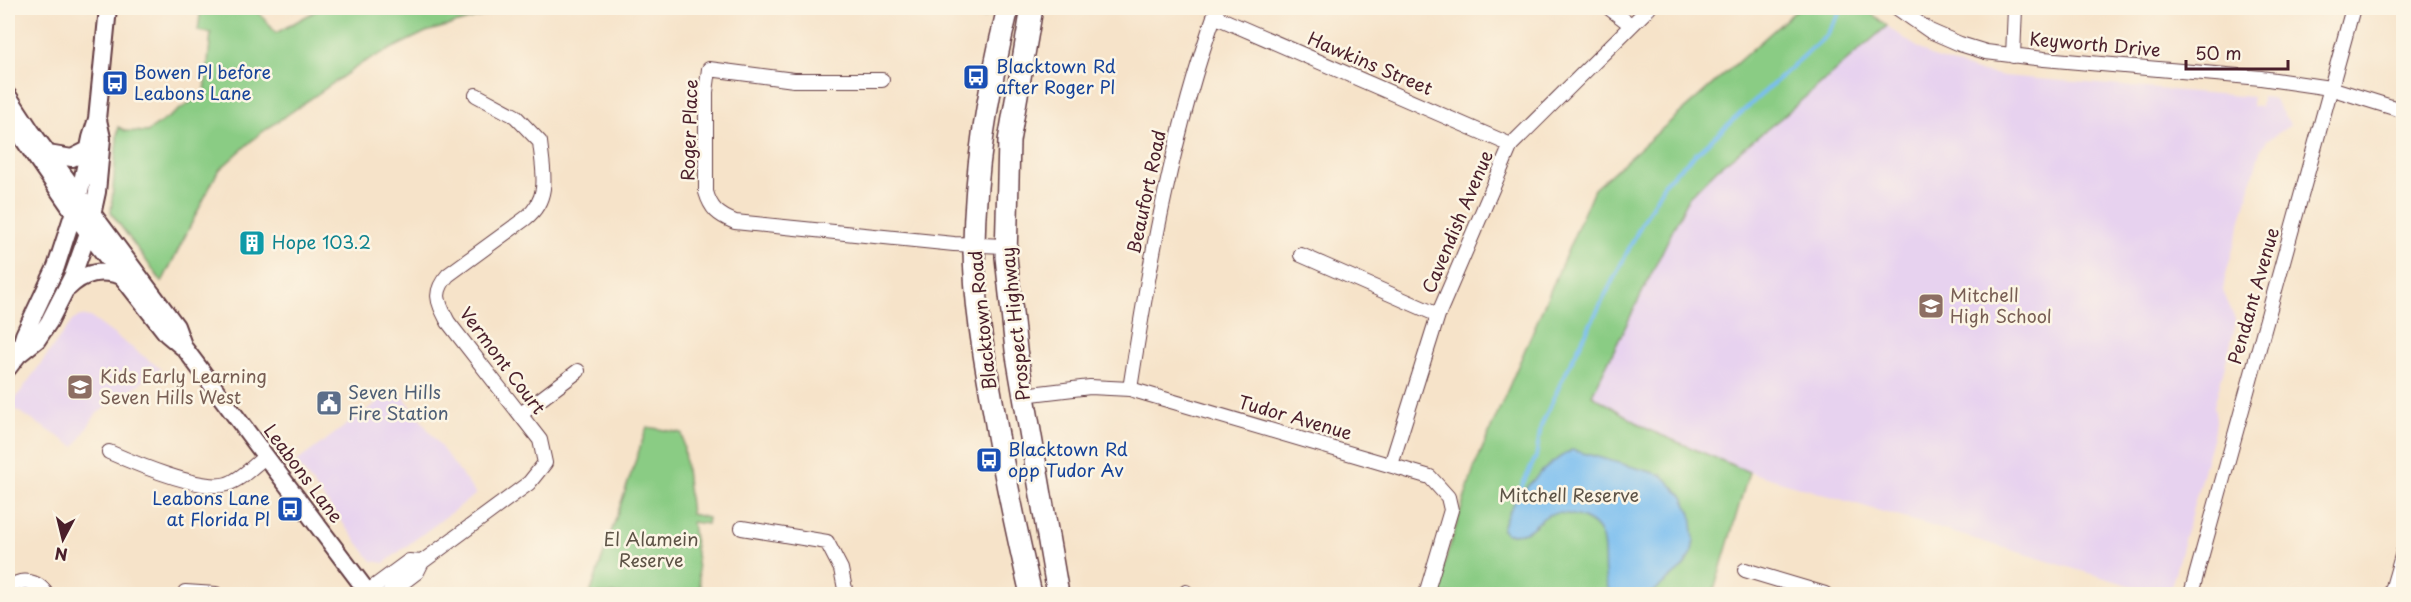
<svg xmlns="http://www.w3.org/2000/svg" width="2411" height="602" font-family="'Playpen Sans',sans-serif">
	<style>
		.built { fill: #e7d2ef }
		.green { fill: #8acc84; stroke: #6a7658; stroke-width: 1.5 }
		.water { fill: #79bef0; stroke: #626e8e; stroke-width: 1.5 }
		.lines { fill: none; stroke-linecap: round; stroke-linejoin: round }
		.stream { stroke: #79bef0; stroke-width: 4 }
		.minor-casing { stroke: #643c43; stroke-width: 16 }
		.tertiary-casing { stroke: #643c43; stroke-width: 20 }
		.primary-casing { stroke: #643c43; stroke-width: 24 }
		.minor { stroke: #fff; stroke-width: 14 }
		.tertiary { stroke: #fff; stroke-width: 16 }
		.primary { stroke: #fff; stroke-width: 21 }
		.labels { text-anchor: middle; stroke-width: 5; stroke-linejoin: round; paint-order: stroke }
		.street-label { font-size: 18px; fill: #4a1f2b; stroke: #fcf5e5 }
		.transit-label { font-size: 18px; fill: #164399; stroke: #fcf5e5; text-anchor: start }
		.culture-label { font-size: 18px; fill: #0d838f; stroke: #fcf5e5; text-anchor: start }
		.education-label { font-size: 18px; fill: #785e54; stroke: #fcf5e5; text-anchor: start }
		.service-label { font-size: 18px; fill: #4e5e75; stroke: #fcf5e5; text-anchor: start }
		.park-label { font-size: 18px; fill: #5d5346; stroke: #fcf5e5 }
	</style>
	<rect width="100%" height="100%" fill="#fcf5e5"/>
	<filter id="ink" filterUnits="userSpaceOnUse"><feTurbulence type="fractalNoise" baseFrequency=".0167" numOctaves="2"/><feDisplacementMap in="SourceGraphic" scale="12" xChannelSelector="R" yChannelSelector="G"/><feConvolveMatrix kernelMatrix="1 2 1 2 8 2 1 2 1" color-interpolation-filters="sRGB"/></filter>
	<filter id="wash" filterUnits="userSpaceOnUse"><feTurbulence type="fractalNoise" baseFrequency=".008" numOctaves="4" result="noise"/><feDisplacementMap in="SourceGraphic" scale="24" xChannelSelector="R" yChannelSelector="G"/><feGaussianBlur stdDeviation="1.35" result="paint"/><feColorMatrix in="noise" values="0 0 0 0 0 0 0 0 0 0 0 0 0 0 0 0 0 1.4 0 .05"/><feComposite in="paint" operator="in"/></filter>
	<g filter="url(#wash)">
		<rect width="100%" height="100%" fill="#f6e3c9"/>
		<!-- built -->
		<path class="built" d="M1887,26l43,30 47,15 27,5 249,21 -1,9 9,1 1,-10 10,1 19,27 -24,15 -7,11 -35,127 -2,13 12,28v8l-21,79 2,14 -1,8 -46,166h-10l-410,-122 -100,-42 -58,-35 98,-198 28,-28 64,-51z
			M80,316l10,1 71,52 -65,45 -21,33 -65,-41 62,-85z
			M397,388l79,106 -92,69 -12,-2 -76,-99z"/>
		<!-- green -->
		<path class="green" d="M201,8h54l21,25 45,-25h190l-85,24 -62,30 -106,73 -40,36 -56,111 -51,-69 7,-86 8,4 21,1 58,-40 6,-59 -13,-2z
			M916,8h72l-3,9z
			M1799,8h66l22,18 -106,92 -64,51 -28,28 -97,198 57,35 100,42 -36,122h-278l39,-126 120,-279z
			M647,427l35,6 9,81 17,4 -1,6 -15,-2 9,72h-111z"/>
		<!-- water -->
		<path class="water" d="M1572,450l90,25 21,22 8,17 3,26 -3,16 -8,11 -30,25 -5,2h-36c-18,-23 7,-61 -29,-76 -11,-4 -20,-6 -32,-4 -11,3 -16,15 -26,18 -5,2 -13,2 -18,2l-5,-4c6,-29 44,-67 70,-80z"/>
		<g class="lines">
			<!-- stream -->
			<path class="stream" d="M1515,500l21,-43 5,-31 21,-46 79,-155 25,-44 160,-145 17,-28
				M1603,594l6,-3"/>
		</g>
	</g>
	<g filter="url(#ink)">
		<g class="lines">
			<defs>
				<path id="minor" d="M1609,8l22,17
					M1897,8l33,23 30,13 26,8 58,7 217,19 69,10 74,23
					M1214,16l297,129
					M2013,56l2,-48
					M882,80h-88l-85,-11 -3,23v100c5,17 12,23 29,30l219,22 52,2
					M1301,255l137,60
					M1130,389c20,-130 43,-258 87,-381
					M1023,395l67,-8 40,2 300,88 18,20 3,13 -25,84
					M521,414l57,-43
					M109,452c25,11 93,40 118,32 14,-4 27,-19 38,-27
					M1391,465l47,-150 73,-170 138,-137
					M742,528l85,14 14,27 5,25
					M1745,570l80,24
					M8,591c9,-15 31,-11 38,3
					M185,592l31,2
					M367,592l42,-31 13,1
					M1186,592l1,2
					M388,594l29,-22 5,-10 107,-79 16,-20 -5,-23 -92,-118c-10,-20 -16,-29 0,-47l78,-57c25,-20 17,-47 14,-76l-25,-26 -39,-21
					M2191,594l162,-586
					M2391,594l13,-45"/>
				<path id="tertiary" d="M8,96l23,35 145,195 7,19
					M8,117l80,116 79,101 18,15 184,245
					M48,154l24,4 16,-8
					M68,288c16,-16 33,-19 54,-12
					M18,355l6,-20 32,-68 23,-71 12,-58 6,-19 11,-111
					M8,368l10,-13 19,-15 12,-18 24,-47 15,-42 9,-41 5,-54 -4,-18"/>
				<path id="primary" d="M1008,8c-19,77 -33,158 -34,237 0,56 10,112 20,167 10,62 23,122 37,182
					M1032,8l-23,133 -3,116 10,93 42,244"/>
			</defs>
			<!-- minor casing -->
			<use href="#minor" class="minor-casing"/>
			<!-- tertiary casing -->
			<use href="#tertiary" class="tertiary-casing"/>
			<!-- primary casing -->
			<use href="#primary" class="primary-casing"/>
			<!-- minor -->
			<use href="#minor" class="minor"/>
			<!-- tertiary -->
			<use href="#tertiary" class="tertiary"/>
			<!-- primary -->
			<use href="#primary" class="primary"/>
		</g>
	</g>
	<!-- icons -->
	<defs>
		<symbol id="bus-square" viewBox="-11 -11 22 22"><rect x="-9" y="-9" width="18" height="18" rx="4" fill="#1a4fb4" stroke="#fcf5e5"/><path d="M-5-6H5V4H4V6H2V4H-2V6H-4V4H-5ZM-3.5-4V0h7V-4ZM-3.5 1.2v1.5H-2V1.2ZM2 1.2v1.5H3.5V1.2Z" fill="#fff"/></symbol>
		<symbol id="building-square" viewBox="-11 -11 22 22"><rect x="-9" y="-9" width="18" height="18" rx="4" fill="#0f9aa8" stroke="#fcf5e5"/><path d="M-4-6H4V6H1V3H-1V6H-4ZM-2.5-4.3h1.7v1.8h-1.7ZM.8-4.3h1.7v1.8H.8ZM-2.5-1h1.7V.8h-1.7ZM.8-1h1.7V.8H.8Z" fill="#fff"/></symbol>
		<symbol id="school-square" viewBox="-11 -11 22 22"><rect x="-9" y="-9" width="18" height="18" rx="4" fill="#8d6e63" stroke="#fcf5e5"/><path d="M0-5L7-2L0 1L-7-2ZM-4 1L0 2.5L4 1V4Q0 6-4 4Z" fill="#fff"/></symbol>
		<symbol id="civic-square" viewBox="-11 -11 22 22"><rect x="-9" y="-9" width="18" height="18" rx="4" fill="#5c6f8a" stroke="#fcf5e5"/><path d="M-.6-6.5H3V-4.5H.6V-3L4-1V1h2V6H-6V1h2V-1L-.6-3ZM-1.2 2.5V6h2.4V2.5Z" fill="#fff"/></symbol>
	</defs>
	<g fill-rule="evenodd">
		<use href="#bus-square" x="961" y="62" width="30" height="30"/>
		<use href="#bus-square" x="100" y="68" width="30" height="30"/>
		<use href="#building-square" x="237" y="228" width="30" height="30"/>
		<use href="#school-square" x="1916" y="291" width="30" height="30"/>
		<use href="#school-square" x="65" y="372" width="30" height="30"/>
		<use href="#civic-square" x="314" y="388" width="30" height="30"/>
		<use href="#bus-square" x="974" y="445" width="30" height="30"/>
		<use href="#bus-square" x="275" y="494" width="30" height="30"/>
	</g>
	<g class="labels">
		<!-- street labels -->
		<g class="street-label">
			<text transform="translate(2095 45) rotate(5)" y="6">Keyworth Drive</text>
			<text transform="translate(1370 64) rotate(23)" y="6">Hawkins Street</text>
			<text transform="translate(690 130) rotate(-88)" y="6">Roger Place</text>
			<text transform="translate(1147 192) rotate(-78)" y="6">Beaufort Road</text>
			<text transform="translate(1458 222) rotate(-67)" y="6">Cavendish Avenue</text>
			<text transform="translate(2254 296) rotate(-74)" y="6">Pendant Avenue</text>
			<text transform="translate(983 320) rotate(-96)" y="6">Blacktown Road</text>
			<text transform="translate(1016 324) rotate(-96)" y="6">Prospect Highway</text>
			<text transform="translate(502 361) rotate(53)" y="6">Vermont Court</text>
			<text transform="translate(1295 418) rotate(16)" y="6">Tudor Avenue</text>
			<text transform="translate(303 474) rotate(53)" y="6">Leabons Lane</text>
		</g>
		<!-- transit labels -->
		<g class="transit-label">
			<text x="996" y="73">Blacktown Rd<tspan x="996" dy="21">after Roger Pl</tspan></text>
			<text x="134" y="79">Bowen Pl before<tspan x="134" dy="21">Leabons Lane</tspan></text>
			<text x="1008" y="456">Blacktown Rd<tspan x="1008" dy="21">opp Tudor Av</tspan></text>
			<text x="270" y="505" text-anchor="end">Leabons Lane<tspan x="270" dy="21">at Florida Pl</tspan></text>
		</g>
		<!-- culture labels -->
		<g class="culture-label">
			<text x="272" y="249">Hope 103.2</text>
		</g>
		<!-- education labels -->
		<g class="education-label">
			<text x="1950" y="302">Mitchell<tspan x="1950" dy="21">High School</tspan></text>
			<text x="100" y="383">Kids Early Learning<tspan x="100" dy="21">Seven Hills West</tspan></text>
		</g>
		<!-- service labels -->
		<g class="service-label">
			<text x="348" y="399">Seven Hills<tspan x="348" dy="21">Fire Station</tspan></text>
		</g>
		<!-- park labels -->
		<g class="park-label">
			<text x="1569" y="502">Mitchell Reserve</text>
			<text x="651" y="546">El Alamein<tspan x="651" dy="21">Reserve</tspan></text>
		</g>
	</g>
	<!-- margin -->
	<rect width="2411" height="602" fill="none" stroke="#fcf5e5" stroke-width="30"/>
	<!-- north arrow -->
	<g transform="translate(63 539) rotate(187)" stroke="#fcf5e5" stroke-width="4.5" paint-order="stroke">
	<path d="M0-4.5L10 22L0 15L-10 22Z" fill="#4a1f2b"/>
	<text y="-9" font-size="16" font-weight="bold" text-anchor="middle" fill="#4a1f2b">N</text>
	</g>
	<!-- scale -->
	<path d="M2186 60v9h102v-9" fill="none" stroke="#4a1f2b" stroke-width="3"/>
	<text x="2195" y="60" font-size="18" fill="#4a1f2b" stroke="#fcf5e5" stroke-width="4.5" paint-order="stroke">50 m</text>
</svg>
